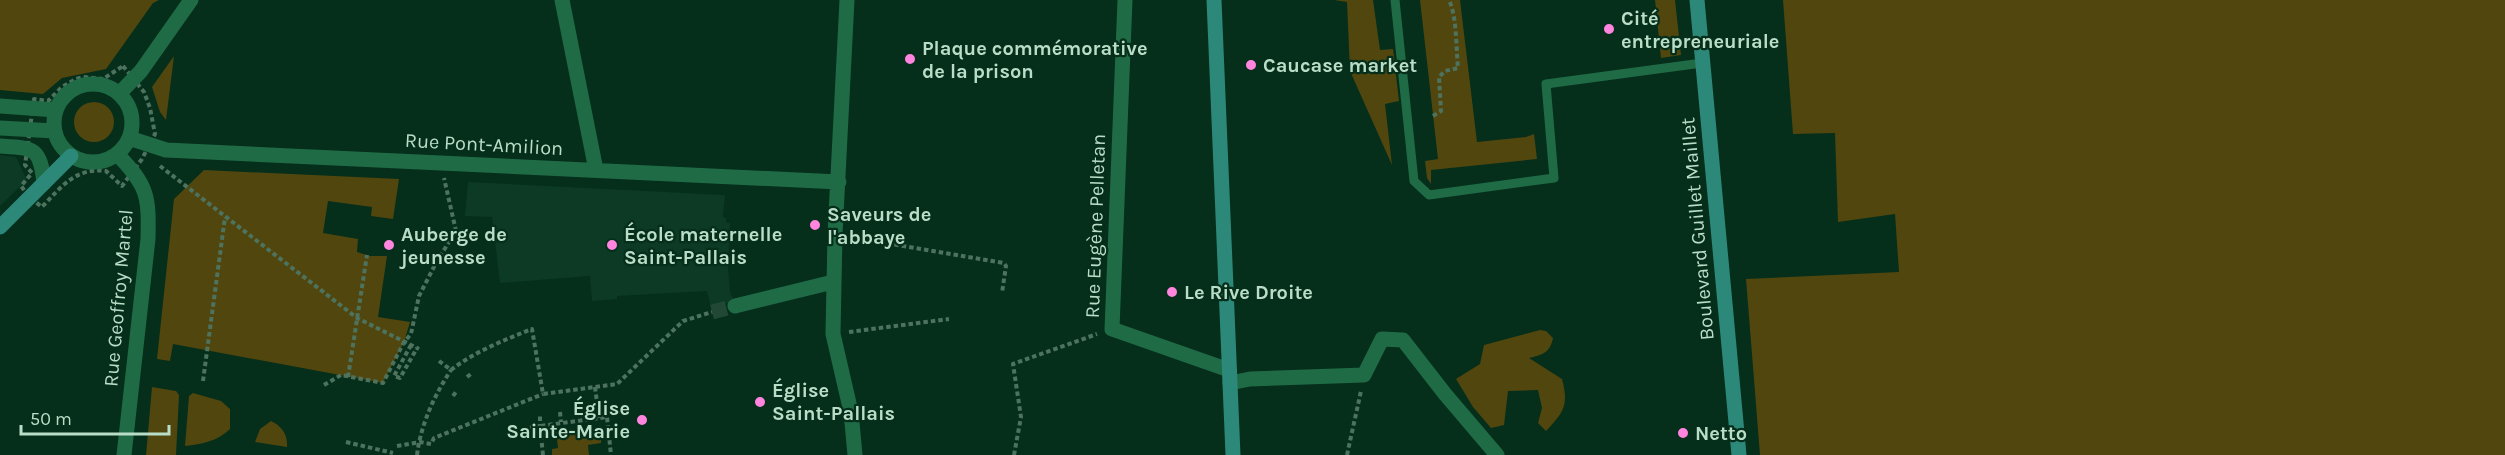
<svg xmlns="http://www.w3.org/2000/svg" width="2505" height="455" font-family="Karla,sans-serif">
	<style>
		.built { fill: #0c3a24 }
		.green { fill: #51460e }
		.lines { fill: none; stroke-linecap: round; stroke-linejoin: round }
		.street-tunnel { stroke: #204835; stroke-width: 15; stroke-dasharray: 15 8; stroke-linecap: butt }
		.path { stroke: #4d735f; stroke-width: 4; stroke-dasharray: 4.5 3; stroke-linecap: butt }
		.lane { stroke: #1f6b46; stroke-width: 9 }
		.street { stroke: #1f6b46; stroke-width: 15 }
		.secondary { stroke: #2c8878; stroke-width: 15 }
		.poi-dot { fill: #ff85df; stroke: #052e1b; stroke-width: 2 }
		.labels { text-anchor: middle; stroke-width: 4.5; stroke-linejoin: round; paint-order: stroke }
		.poi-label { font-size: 20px; font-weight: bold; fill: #baddc7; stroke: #052e1b; text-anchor: start }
		.street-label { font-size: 20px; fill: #baddc7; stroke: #052e1b }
	</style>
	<rect width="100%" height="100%" fill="#052e1b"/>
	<!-- built -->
	<path class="built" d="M0,155l16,2 11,23 -27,26z
		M468,182l257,13 -2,22 3,1v5h4l-2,45 2,23 4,11 -23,5 -4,-16 -90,5v3l-25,2 -2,-25 -90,7 -8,-66 -27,-1z"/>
	<!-- green -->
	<path class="green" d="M0,0h159l-6,3 -47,66 -44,9 -19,16 -43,-4z
		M1334,0h39l7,50 13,-1 6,52 -14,3 7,61 -42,-94 -3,-69z
		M1420,0h40l17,142 49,-5 8,-3 3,25 -106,11v14l-4,-6 -2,-17 13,-2z
		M1655,0h20l6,55 -20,3z
		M1783,0h722v455h-745l-14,-176 153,-7 -4,-58 -57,8 -3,-89 -42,1z
		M174,56l-8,64 -6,-8 -8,-25z
		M74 122a20 20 0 1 1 40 0a20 20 0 1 1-40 0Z
		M204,170l195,9 -6,40 -22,-3 1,-9 -44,-6 -5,32 35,6 -1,13 13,4h17l-9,61 32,5 -6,20 -21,41 -210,-39 -3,17 -13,-2 17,-160z
		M1540,330l6,1 7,7c-3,15 -11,17 -24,20l33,21c7,26 2,33 -16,52l-8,-8 4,-15 -4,-18 -30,1 -4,34 -13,3 -18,-21 -17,-28 24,-15 4,-19z
		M152,387l24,4 3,4 -3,60h-30z
		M193,393l28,8 9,8v20c-12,12 -28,15 -45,17l4,-50z
		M271,421c11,5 17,14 16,26l-32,-5 5,-13z
		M595,428l6,6v9l-13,2 1,10h-37v-6l6,-1 -1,-9h-5v-6l8,-2 3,4 5,-4 11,-1 5,3 4,-4z"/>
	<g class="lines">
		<!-- street-tunnel -->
		<path class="street-tunnel" d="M712,312l23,-6"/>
		<!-- path -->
		<path class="path" d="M123,66l21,26 6,16 5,26 -13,25 -20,27 -16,-15c-30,-4 -45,16 -64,36l-12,-9 -9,-12 11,-13 -7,-8 9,-66 14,2 14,-14 14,-8 7,-2 20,2z
			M1433,116l8,-5 -2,-34 6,-6 13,-3c-2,-20 -1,-51 -9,-68
			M160,166l197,152 62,31
			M850,237l154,26 2,3 -4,27
			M849,332l100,-13
			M411,345l-17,31 6,2 17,-30
			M439,361l12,9c23,-18 53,-30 81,-41l11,65 74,-10 66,-63 29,-9
			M348,377l19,-122
			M467,377l5,-4
			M203,381l22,-164
			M324,385l17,-10 42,8 21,-41 7,-8 8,-38 18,-35 19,-30 -12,-53
			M595,387l4,31
			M453,396l3,-4
			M560,412l1,10
			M530,427l10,-1v-12
			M346,442l47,11
			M397,446l23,-4 11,2 3,-6 109,-44
			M417,455c4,-31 17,-59 34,-85
			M543,455l-3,-29 67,-9 4,38
			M1014,455l7,-38 -8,-53 84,-30
			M1347,455l14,-64"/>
		<!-- lane -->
		<path class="lane" d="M1395,0l19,181 15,14 125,-17 -8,-94 156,-21"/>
		<!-- street -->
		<path class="street" d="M562,0l34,170
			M847,0l-12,234 -2,100 18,78 4,43
			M1125,0l-13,329 117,41
			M54 123a39 39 0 1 1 78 0a39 39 0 1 1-78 0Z
			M119,94l22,-23 50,-71
			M0,106l56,4
			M0,128l55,3
			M129,138l37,12 673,32
			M0,146c34,2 40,1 44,37
			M117,154c31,32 32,42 31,85l-24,216
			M735,306l98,-24
			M1230,383l20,-4 114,-4 18,-36 21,1 42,54 52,61"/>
		<!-- secondary -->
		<path class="secondary" d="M1214,0l19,455
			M1697,0l42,455
			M0,227l71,-71"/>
	</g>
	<!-- markers -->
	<g class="poi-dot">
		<circle cx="1609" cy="29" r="6"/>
		<circle cx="910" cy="59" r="6"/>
		<circle cx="1251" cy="65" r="6"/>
		<circle cx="815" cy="225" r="6"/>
		<circle cx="389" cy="245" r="6"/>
		<circle cx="612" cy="245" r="6"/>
		<circle cx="1172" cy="292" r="6"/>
		<circle cx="760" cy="402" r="6"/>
		<circle cx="642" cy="420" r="6"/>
		<circle cx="1683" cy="433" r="6"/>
	</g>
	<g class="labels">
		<!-- poi labels -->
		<g class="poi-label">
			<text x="1621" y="25">Cité<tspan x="1621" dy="23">entrepreneuriale</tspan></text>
			<text x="922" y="55">Plaque commémorative<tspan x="922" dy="23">de la prison</tspan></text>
			<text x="1263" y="72">Caucase market</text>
			<text x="827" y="221">Saveurs de<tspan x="827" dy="23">l'abbaye</tspan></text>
			<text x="401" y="241">Auberge de<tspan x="401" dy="23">jeunesse</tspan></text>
			<text x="624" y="241">École maternelle<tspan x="624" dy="23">Saint-Pallais</tspan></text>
			<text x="1184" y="299">Le Rive Droite</text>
			<text x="772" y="397">Église<tspan x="772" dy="23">Saint-Pallais</tspan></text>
			<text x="630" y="415" text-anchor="end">Église<tspan x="630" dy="23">Sainte-Marie</tspan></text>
			<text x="1695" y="440">Netto</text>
		</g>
		<!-- street labels -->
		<g class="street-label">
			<text transform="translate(484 144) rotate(3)" y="7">Rue Pont-Amilion</text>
			<text transform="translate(1095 226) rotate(-88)" y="7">Rue Eugène Pelletan</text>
			<text transform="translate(1697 229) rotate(-95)" y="7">Boulevard Guillet Maillet</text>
			<text transform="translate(118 298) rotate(-85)" y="7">Rue Geoffroy Martel</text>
		</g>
	</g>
	<!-- scale -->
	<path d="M21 425v9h148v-9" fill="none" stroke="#baddc7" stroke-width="3"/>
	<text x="30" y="425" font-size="18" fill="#baddc7" stroke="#052e1b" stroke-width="4.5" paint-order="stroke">50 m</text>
</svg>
